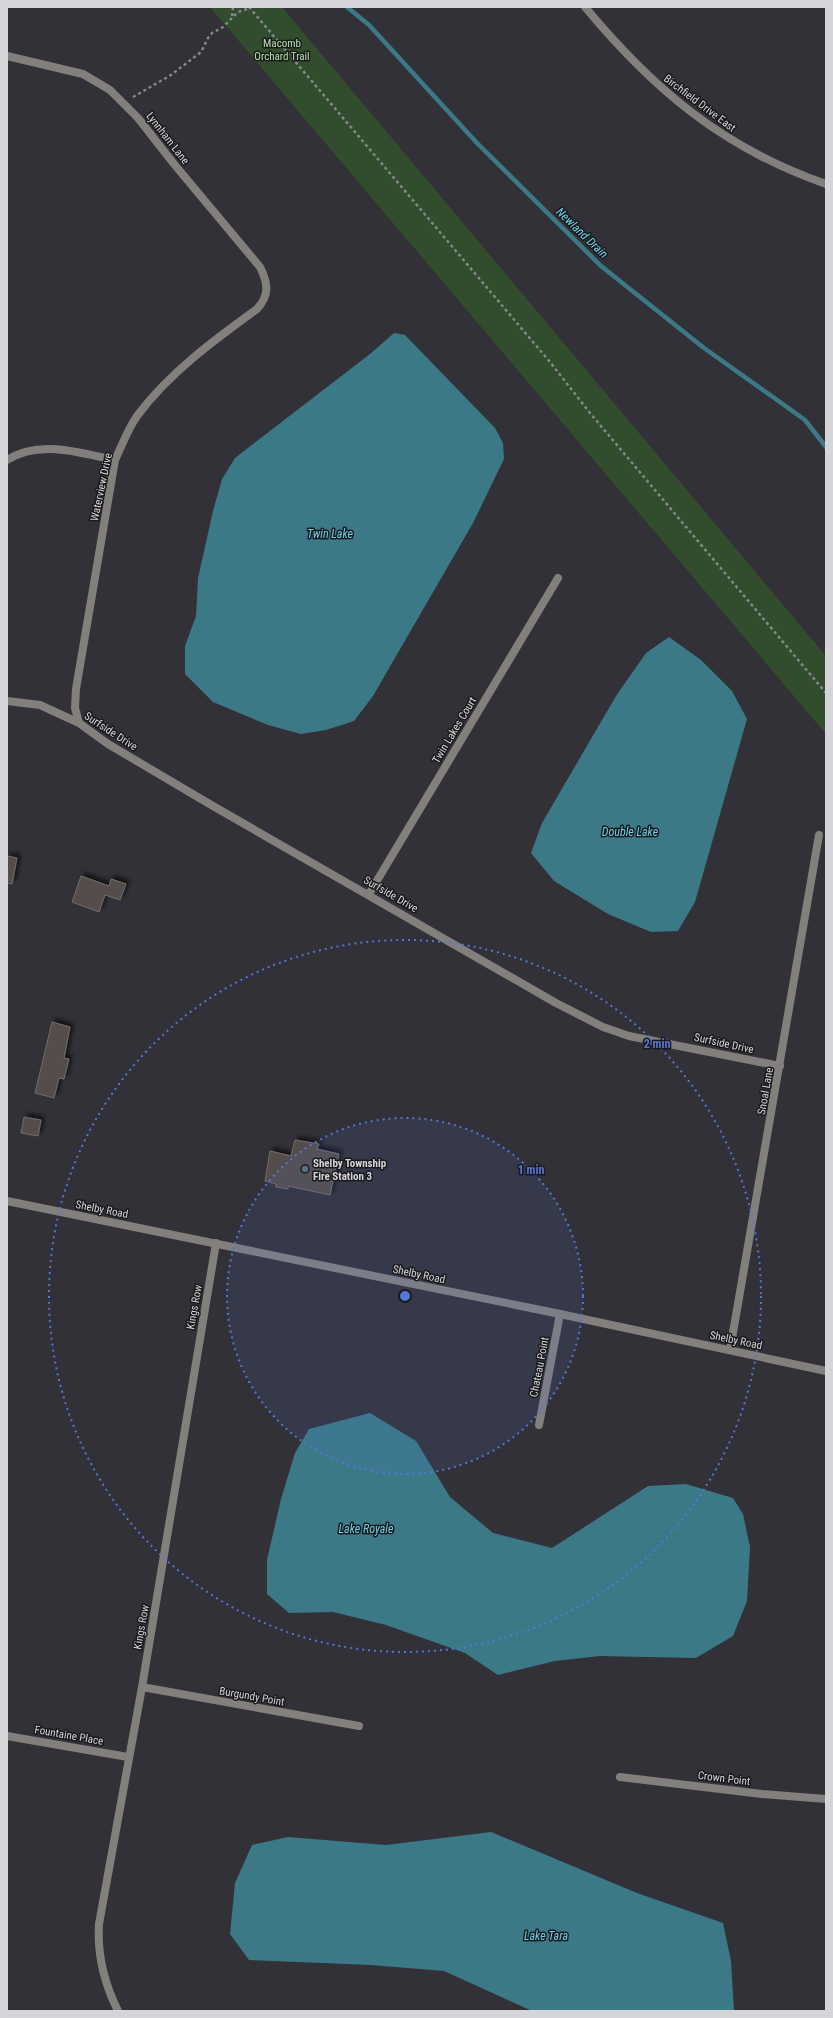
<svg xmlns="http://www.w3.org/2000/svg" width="833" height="2018" font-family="'Roboto Condensed',sans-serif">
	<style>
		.green { fill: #324c2e }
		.water { fill: #3c7987 }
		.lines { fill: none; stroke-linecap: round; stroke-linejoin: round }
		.stream { stroke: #3c7987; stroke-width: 4.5 }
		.building { fill: #544d4c; stroke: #736c6a; filter: url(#shadow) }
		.path { stroke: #87868b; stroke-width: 2.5; stroke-dasharray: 3 3; stroke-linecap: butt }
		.minor { stroke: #827f7d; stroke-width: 8 }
		.tertiary { stroke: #827f7d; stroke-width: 8 }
		.ring { fill: none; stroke: #5476d8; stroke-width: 2; stroke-dasharray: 2 4 }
		.service-dot { fill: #5c6f8a; stroke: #1a1a1c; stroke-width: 1.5 }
		.labels { text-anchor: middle; stroke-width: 3; stroke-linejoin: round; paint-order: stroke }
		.park-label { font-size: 11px; fill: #b0e3a7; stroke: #1a1a1c }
		.street-label { font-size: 11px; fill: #d5d4d8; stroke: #1a1a1c }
		.poi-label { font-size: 11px; font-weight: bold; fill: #d5d4d8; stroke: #1a1a1c; text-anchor: start }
		.water-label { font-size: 12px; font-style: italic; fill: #6ecfe5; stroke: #1a1a1c }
		.centre { fill: #5476d8; stroke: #1a1a1c; stroke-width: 2 }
		.ring-label { font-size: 12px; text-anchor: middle; font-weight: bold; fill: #5476d8; stroke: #1a1a1c; stroke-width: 3; stroke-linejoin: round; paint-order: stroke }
	</style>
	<defs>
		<filter id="shadow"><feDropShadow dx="3.5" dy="-3.5" stdDeviation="2" flood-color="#0009"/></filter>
	</defs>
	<rect width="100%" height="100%" fill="#323137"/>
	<!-- green -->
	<path class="green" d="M210,7h72l544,649v78z"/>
	<!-- water -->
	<path class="water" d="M394,333l11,2 90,93 8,15 1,16 -31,64 -100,173 -19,25 -28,9 -25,4 -33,-9 -55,-23 -28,-28v-28l11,-30 2,-38 15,-67 9,-32 13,-21 135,-104z
		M669,637l32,23 31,31 15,28 -52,183 -17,29 -27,1 -43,-18 -54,-33 -23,-28 11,-30 74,-127 30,-43z
		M370,1413l46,28 34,56 43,36 59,15 96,-62 38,-2 47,14 10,16 7,33 -3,54 -14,35 -37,22 -96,-2 -45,5 -57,14 -33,-22 -79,-28 -53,-13 -44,1 -22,-19v-34l14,-61 14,-46 14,-24z
		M491,1832l146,61 86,30 8,38 3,50h-202l-88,-40 -73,-6 -122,-5 -19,-26 5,-51 17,-38 36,-8 98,8z"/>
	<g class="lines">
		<!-- stream -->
		<path class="stream" d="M347,7l22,18 108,118 124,123 103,82 101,72 21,27"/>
	</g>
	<!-- building -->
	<path class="building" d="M7,856l10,2 -5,26 -5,-1z
		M81,876l28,10 2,-7 15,5 -6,16 -15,-5 -6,17 -27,-10z
		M52,1022l18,5 -6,31 5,1 -5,20 -5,-1 -5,20 -19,-5z
		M24,1117l17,3 -3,16 -17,-3z
		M295,1140l24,4 -2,5 22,5 -9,41 -42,-9v3l-12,-2v-3l-11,-3 5,-30 21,5z"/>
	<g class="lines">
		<!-- path -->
		<path class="path" d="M249,7l301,355 40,51 236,280
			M232,16l1,-9
			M133,97l38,-22 30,-23 7,-14 4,-5 11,-6 15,-15 12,-4"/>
		<!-- minor -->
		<path class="minor" d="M585,7c69,83 138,141 241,177
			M7,56l76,18 27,16 28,28 36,46 86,103c8,16 10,28 -3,42 -43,31 -88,64 -120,107 -9,13 -15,29 -22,44l-39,229 -1,19 4,15
			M7,460c33,-21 73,-7 108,0
			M7,701l33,4 39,18 29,21 105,62 343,197 47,24 26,9 151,30
			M369,894l189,-316
			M730,1350l89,-515
			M539,1425l21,-111
			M142,1687l217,39
			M7,1736l121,21
			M620,1777l142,17 64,5
			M118,2011c-14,-28 -21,-56 -19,-87l43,-237 74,-444"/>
		<!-- tertiary -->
		<path class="tertiary" d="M7,1201l553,113 266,57"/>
	</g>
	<!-- distance rings -->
	<circle cx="405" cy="1296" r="178" fill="#5476d8" fill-opacity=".12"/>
	<g class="ring">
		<circle cx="405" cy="1296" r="178"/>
		<circle cx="405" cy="1296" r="356"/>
	</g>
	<!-- markers -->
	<circle class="service-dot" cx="305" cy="1169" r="4"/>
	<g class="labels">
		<!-- park labels -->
		<g class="park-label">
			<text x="282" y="47">Macomb<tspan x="282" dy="13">Orchard Trail</tspan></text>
		</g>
		<!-- street labels -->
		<g class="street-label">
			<text transform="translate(700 103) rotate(37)" y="4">Birchfield Drive East</text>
			<text transform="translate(168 138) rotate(52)" y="4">Lynnham Lane</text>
			<text transform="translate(101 487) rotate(-78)" y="4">Waterview Drive</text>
			<text transform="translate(454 730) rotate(-59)" y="4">Twin Lakes Court</text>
			<text transform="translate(111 731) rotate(33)" y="4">Surfside Drive</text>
			<text transform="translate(391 894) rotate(30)" y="4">Surfside Drive</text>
			<text transform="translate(724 1043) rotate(12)" y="4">Surfside Drive</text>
			<text transform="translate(765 1091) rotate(-80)" y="4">Snoal Lane</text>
			<text transform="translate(102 1209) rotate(11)" y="4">Shelby Road</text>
			<text transform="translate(419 1274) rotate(12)" y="4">Shelby Road</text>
			<text transform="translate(194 1307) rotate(-80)" y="4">Kings Row</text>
			<text transform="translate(736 1340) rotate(12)" y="4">Shelby Road</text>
			<text transform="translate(539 1367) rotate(-79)" y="4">Chateau Point</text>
			<text transform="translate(141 1627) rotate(-80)" y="4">Kings Row</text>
			<text transform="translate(252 1696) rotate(10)" y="4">Burgundy Point</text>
			<text transform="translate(69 1735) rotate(10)" y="4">Fountaine Place</text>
			<text transform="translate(724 1778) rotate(7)" y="4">Crown Point</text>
		</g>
		<!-- poi labels -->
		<g class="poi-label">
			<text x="313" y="1167">Shelby Township<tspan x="313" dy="13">Fire Station 3</tspan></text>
		</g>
		<!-- water labels -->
		<g class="water-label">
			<text transform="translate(582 233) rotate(44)" y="4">Newland Drain</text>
			<text x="330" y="538">Twin Lake</text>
			<text x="630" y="836">Double Lake</text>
			<text x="366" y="1533">Lake Royale</text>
			<text x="546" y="1940">Lake Tara</text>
		</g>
	</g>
	<circle cx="405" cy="1296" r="6" class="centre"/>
	<g class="ring-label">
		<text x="657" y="1048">2 min</text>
		<text x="531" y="1174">1 min</text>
	</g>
	<!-- border -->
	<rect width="833" height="2018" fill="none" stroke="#d5d4d8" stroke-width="16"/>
</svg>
